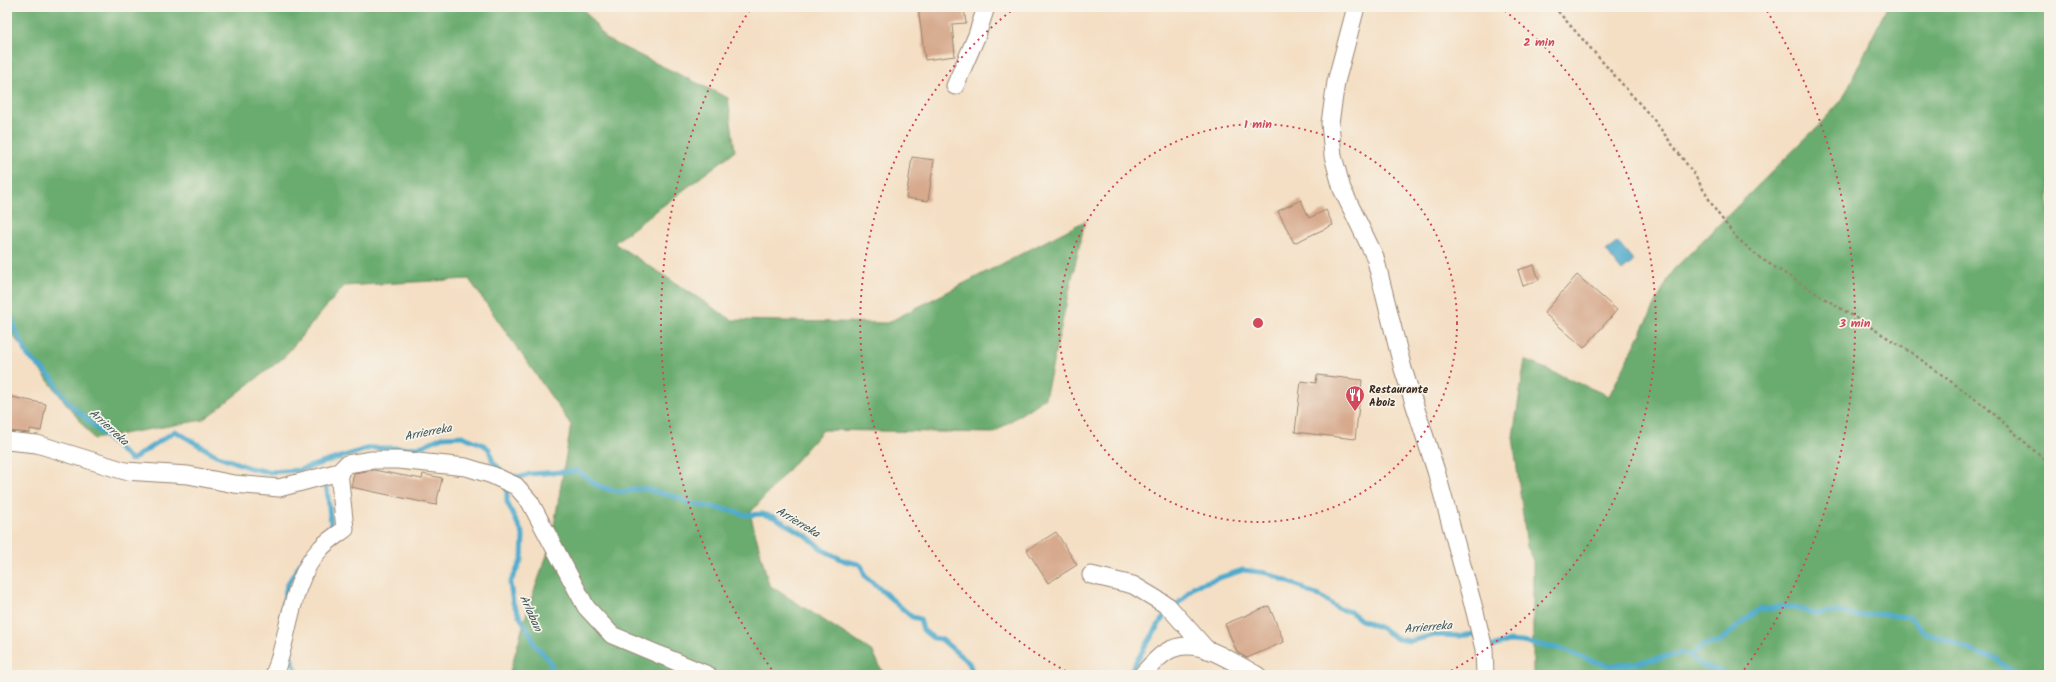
<svg xmlns="http://www.w3.org/2000/svg" width="2056" height="682" font-family="Kalam,sans-serif">
	<style>
		.forest { fill: #6aac70; stroke: #526b47 }
		.water { fill: #4eaacc; stroke: #446a75 }
		.lines { fill: none; stroke-linecap: round; stroke-linejoin: round }
		.stream { stroke: #4eaacc; stroke-width: 5 }
		.building { fill: #d7aa8e }
		.minor-casing { stroke: #988471; stroke-width: 19 }
		.path { stroke: #988471; stroke-width: 2.5; stroke-dasharray: 3 3; stroke-linecap: butt }
		.minor { stroke: #fff; stroke-width: 17 }
		.ring { fill: none; stroke: #d1495b; stroke-width: 2; stroke-dasharray: 2 4 }
		.labels { text-anchor: middle; stroke-width: 3.5; stroke-linejoin: round; paint-order: stroke }
		.poi-label { font-size: 11px; font-weight: bold; fill: #3b2a1e; stroke: #f7f3e8; text-anchor: start }
		.water-label { font-size: 12px; font-style: italic; fill: #42575b; stroke: #f7f3e8 }
		.centre { fill: #d1495b; stroke: #f7f3e8; stroke-width: 2 }
		.ring-label { font-size: 12px; text-anchor: middle; font-weight: bold; fill: #d1495b; stroke: #f7f3e8; stroke-width: 3.5; stroke-linejoin: round; paint-order: stroke }
	</style>
	<rect width="100%" height="100%" fill="#f7f3e8"/>
	<filter id="ink" filterUnits="userSpaceOnUse"><feTurbulence type="fractalNoise" baseFrequency=".025" numOctaves="2"/><feDisplacementMap in="SourceGraphic" scale="8" xChannelSelector="R" yChannelSelector="G"/><feConvolveMatrix kernelMatrix="1 2 1 2 8 2 1 2 1" color-interpolation-filters="sRGB"/></filter>
	<filter id="wash" filterUnits="userSpaceOnUse"><feTurbulence type="fractalNoise" baseFrequency=".012" numOctaves="4" result="noise"/><feDisplacementMap in="SourceGraphic" scale="16" xChannelSelector="R" yChannelSelector="G"/><feGaussianBlur stdDeviation="0.9" result="paint"/><feColorMatrix in="noise" values="0 0 0 0 0 0 0 0 0 0 0 0 0 0 0 0 0 1.4 0 .05"/><feComposite in="paint" operator="in"/></filter>
	<g filter="url(#wash)">
		<rect width="100%" height="100%" fill="#f4dfc4"/>
		<!-- forest -->
		<path class="forest" d="M7,7h575l24,32 122,59 7,53 -121,92 118,77 155,3 198,-102 -40,177 -52,35 -170,-3 -73,83 19,72 104,67 11,23h-375l20,-70 22,-61 20,-119 -102,-146 -125,7 -61,72 -80,62 -109,19 -87,-111z
			M1887,7h162v668h-516v-117l-6,-11 -14,-110 12,-77 84,36 64,-126 146,-145 23,-25z"/>
		<!-- water -->
		<path class="water" d="M1618,242l16,19 -12,10 -16,-20z"/>
		<g class="lines">
			<!-- stream -->
			<path class="stream" d="M7,314l6,7 2,8 13,27 26,24 4,9 13,16 60,55 44,-29 41,24 34,13 19,4 30,-2 71,-22h41l9,-1 22,-10 20,-1 22,9 5,4 4,13 11,11
				M511,476l11,1 7,-3 49,-3 20,15 13,4 14,2 11,-3h10l30,8 16,7 42,7 11,4 17,-1 12,3 34,20 15,13 22,11 14,3 3,3 3,9 47,41 8,2 3,11 10,8 8,1 28,24 5,12
				M507,487v15l16,33 -1,24 -12,24 3,20 7,14 10,16 4,11 15,16 6,15
				M322,537l9,-12 -4,-35 -3,-6
				M281,618l6,-33 20,-32
				M1487,643l5,4 17,-6 13,1 41,7 26,11 18,5h12l23,-3 39,-9 9,3 9,8 33,11
				M288,650l10,25
				M1690,656l15,-12 13,-1 36,-30 8,-4h8l12,-3 13,2 17,5 26,-1 25,4 14,-2 32,3 18,17 23,7 28,13 17,4 12,10 22,7
				M1128,675l36,-59 20,-18 10,-12 49,-16 24,3 34,14 9,6 10,3 19,13 12,3 10,8 20,8 16,11 13,2 25,-6 24,1 15,-2 4,2"/>
		</g>
		<g id="blocks">
			<!-- building -->
			<path class="building" d="M918,7h46l2,16 -14,1 3,32 -30,4z
				M912,157l22,3 -6,41 -22,-3z
				M1301,200l8,18 17,-8 7,15 -39,18 -16,-32z
				M1534,265l5,15 -16,6 -5,-16z
				M1577,275l40,35 -33,38 -40,-35z
				M1317,375l45,5 -7,59 -60,-7 6,-51 15,2z
				M7,396l39,8 -5,27 -11,-2v4l-23,-2z
				M373,470l49,9 1,-5 19,4 -6,27 -85,-18 3,-14z
				M1056,532l21,33 -29,18 -21,-33z
				M1269,606l15,36 -37,16 -10,-6 -12,-28z"/>
		</g>
	</g>
	<g filter="url(#ink)">
		<use href="#blocks" fill-opacity="0" stroke="#988471" stroke-width="1"/>
		<g class="lines">
			<defs>
				<path id="minor" d="M1356,7l-20,75 -6,41 3,33 9,33 33,68 28,112 33,102 39,141 9,37 1,26
					M955,86l22,-51 9,-28
					M7,441l30,3 88,27 63,4 46,9 45,4 60,-16 8,-8 25,-4h26l68,7 26,8 24,11 14,16 56,105 26,28 96,40
					M1091,575l42,10 35,21 39,44
					M274,675c16,-40 16,-95 47,-127 6,-7 16,-13 24,-19l-6,-57
					M1142,675c8,-9 19,-22 30,-26 28,-12 61,14 85,26"/>
			</defs>
			<!-- minor casing -->
			<use href="#minor" class="minor-casing"/>
			<!-- path -->
			<path class="path" d="M1554,7l100,113 40,54 22,37 20,26 24,21 152,95 74,54 63,57"/>
			<!-- minor -->
			<use href="#minor" class="minor"/>
		</g>
	</g>
	<!-- distance rings -->
	<g class="ring">
		<circle cx="1258" cy="323" r="199"/>
		<path d="M1071 674A398 398 0 0 1 1016 7M1500 7A398 398 0 0 1 1445 674"/>
		<path d="M775 674A597 597 0 0 1 749 11M1767 11A597 597 0 0 1 1741 674"/>
	</g>
	<!-- icons -->
	<defs>
		<symbol id="restaurant-pin" viewBox="-11 -11 22 30"><path d="M0 17L-7.5 6A9.5 9.5 0 1 1 7.5 6Z" fill="#d1495b" stroke="#f7f3e8"/><path d="M-5-6h1v4h1v-4h1v4h1v-4h1v5L-1.5 .5V6h-2V.5L-5-1ZM5-6V6H3V1.5H1.5Q1.5-4 5-6Z" fill="#fff"/></symbol>
	</defs>
	<g fill-rule="evenodd">
		<use href="#restaurant-pin" x="1344" y="384" width="22" height="30"/>
	</g>
	<g class="labels">
		<!-- poi labels -->
		<g class="poi-label">
			<text x="1369" y="393">Restaurante<tspan x="1369" dy="13">Aboiz</tspan></text>
		</g>
		<!-- water labels -->
		<g class="water-label">
			<text transform="translate(109 427) rotate(42)" y="4">Arrierreka</text>
			<text transform="translate(428 432) rotate(-11)" y="4">Arrierreka</text>
			<text transform="translate(798 522) rotate(31)" y="4">Arrierreka</text>
			<text transform="translate(531 613) rotate(66)" y="4">Arlaban</text>
			<text transform="translate(1428 627) rotate(-5)" y="4">Arrierreka</text>
		</g>
	</g>
	<circle cx="1258" cy="323" r="6" class="centre"/>
	<g class="ring-label">
		<text x="1539" y="46">2 min</text>
		<text x="1258" y="128">1 min</text>
		<text x="1855" y="327">3 min</text>
	</g>
	<!-- margin -->
	<rect width="2056" height="682" fill="none" stroke="#f7f3e8" stroke-width="24"/>
</svg>
